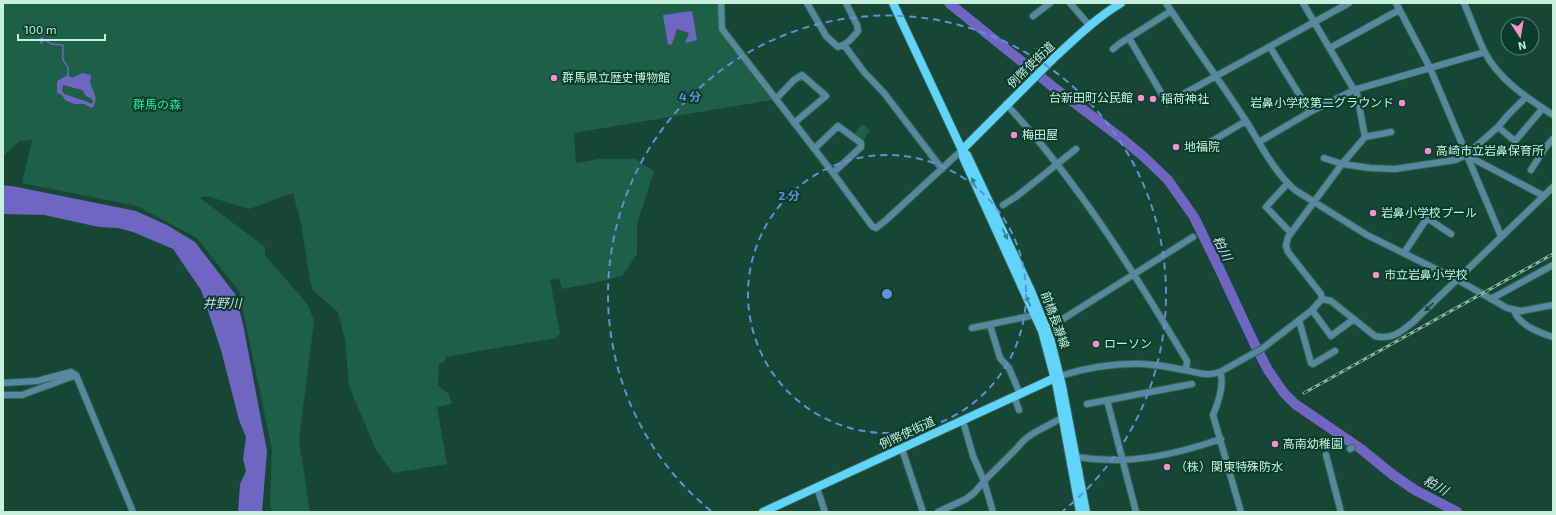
<svg xmlns="http://www.w3.org/2000/svg" width="1556" height="515" font-family="'Exo 2','Noto Sans JP',sans-serif">
	<style>
		.green { fill: #1b6047 }
		.water { fill: #6f66c3; fill-rule: evenodd }
		.lines { fill: none; stroke-linecap: round; stroke-linejoin: round }
		.stream { stroke: #6f66c3; stroke-width: 1.5 }
		.river { stroke: #6f66c3; stroke-width: 10 }
		.minor-casing { stroke: #366553; stroke-width: 8 }
		.major-casing { stroke: #366553; stroke-width: 10 }
		.minor { stroke: #56899d; stroke-width: 6 }
		.major { stroke: #61d4fe; stroke-width: 8 }
		.rail-casing { stroke: #87b29f; stroke-width: 3 }
		.rail { stroke: #093c2b; stroke-width: 1.5; stroke-dasharray: 4.5; stroke-linecap: butt }
		.oneway { fill: #31808a }
		.oneway2 { fill: #15483c }
		.ring { fill: none; stroke: #618fda; stroke-width: 2; stroke-dasharray: 7 5 }
		.poi-dot { fill: #f890cc; stroke: #093c2b; stroke-width: 1.5 }
		.labels { text-anchor: middle; stroke-width: 4; stroke-linejoin: round; paint-order: stroke }
		.street-label { font-size: 12px; fill: #c6f0dc; stroke: #093c2b }
		.poi-label { font-size: 12px; fill: #c6f0dc; stroke: #093c2b; text-anchor: start }
		.park-label { font-size: 12px; fill: #15e7aa; stroke: #093c2b }
		.water-label { font-size: 13px; font-style: italic; fill: #d5d5ee; stroke: #093c2b }
		.centre { fill: #618fda; stroke: #093c2b; stroke-width: 2 }
		.ring-label { font-size: 12px; text-anchor: middle; font-weight: bold; fill: #618fda; stroke: #093c2b; stroke-width: 4; stroke-linejoin: round; paint-order: stroke }
	</style>
	<rect width="100%" height="100%" fill="#174635"/>
	<!-- green -->
	<path class="green" d="M3,3h716l1,27 52,70 -198,33 2,30 23,-4h36l19,12 -17,53v30l-15,22 -33,8 -27,5 -3,-11 -9,2 10,53 -4,5 -111,19 1,4 -7,3 -1,22 11,8 3,10 -15,3 10,57 -54,9 -17,-23 -27,-64 -4,-46 -7,-28 -25,-21 -3,-11 -9,-57 -8,-30 -44,16 -42,-13 -7,2 65,49v8l43,50 6,16 -15,119 11,72h-38l-2,-9 2,-53 -33,-159 -42,-53 -60,-32 -115,-23 10,-43 -12,1 -17,15z
		M862,124l8,6 -7,11 -9,-7z"/>
	<!-- water -->
	<path class="water" d="M692,11l5,29 -12,3 4,-10 -12,-4 -5,15 -4,1 -5,-30z
		M82,73l9,2c0,3 -2,7 0,10 3,9 8,14 1,23l-8,-4h-10l-9,-4 -3,-5 -5,-2v-12l11,-6 4,3zM63,85l19,5 4,6 6,3 1,3 -2,2 -3,-2 -24,-8 -2,-4z
		M3,185l14,2 119,24 31,14 28,17 40,52 8,30 24,127 -5,61h-24l2,-28 6,-13 -3,-12 3,-22 -7,-17 -18,-70 -20,-60 -28,-41 -40,-17 -15,-4 -19,-1 -55,-12 -41,-1z"/>
	<g class="lines">
		<!-- stream -->
		<path class="stream" d="M43,42l-2,1 -1,-4 2,-1 9,6 12,1c1,13 -4,11 5,22v8"/>
		<!-- river -->
		<path class="river" d="M949,3l103,83 73,55 18,15 25,24 26,37 25,51 36,77 13,25 16,23 11,11 66,45 32,26 22,15 42,22"/>
		<defs>
			<path id="minor" d="M721,3l1,26 111,144 39,53 4,2 9,-7 77,-71
				M807,3l19,33 12,11c10,-3 14,-9 20,-16l-1,-6 -11,-22
				M1070,3l19,22
				M1166,3c26,40 54,78 80,118 15,24 28,51 49,69l72,45 91,45 49,28 14,3 32,-6
				M1303,3l51,87 131,-38
				M1396,3l34,65 71,168
				M1464,3c7,16 13,33 20,48 15,29 43,47 69,64
				M1033,16l17,-13
				M1129,38l38,65 182,-100
				M844,45l20,27 20,21 58,76
				M1270,47l40,65
				M1330,48l69,-38
				M1113,49l6,-5 52,-33
				M776,99l18,-19 8,-5 24,21 -32,27
				M1006,104c72,77 127,167 181,257l-1,9
				M1498,127l17,14 28,-33
				M1365,137l26,-5
				M1259,142l51,-30 44,-22
				M1200,148l46,-27
				M814,149l24,-23 23,17v4l-28,26
				M1466,155l78,41
				M1324,158l18,6 28,4 25,1 60,-9 11,-5 32,-28 10,-12 18,-18
				M1531,170l14,-22 8,-9
				M1287,184l-21,23 25,26
				M1003,205l14,-9 59,-47
				M1404,253l23,-35 24,16
				M1322,299l9,2 44,35c17,4 24,-3 37,-13l141,-136
				M1491,299l62,-34
				M1312,310l19,26 23,-17
				M1514,310c4,15 26,23 39,27
				M1299,320l12,43 2,1 22,-13
				M990,325l10,33 9,10 11,26
				M972,328l63,-13
				M1047,329l146,-92
				M1220,372c5,12 -2,31 -7,43l28,97
				M1060,376c26,-8 56,-13 84,-12 13,1 27,3 40,6 14,2 21,7 36,2l43,-24 49,-38 10,-11 -1,-5 -33,-42 -2,-6 2,-9 54,-73 23,-27 -9,-48
				M3,383l34,-2 30,-8 4,-1 5,3 57,137
				M3,395h19l54,-20
				M1014,396l5,14
				M1107,400l29,112
				M1087,404l105,-20
				M963,421l10,35 11,25 9,31
				M902,449l21,63
				M1350,449l2,-1
				M1326,455l15,57
				M1076,457c52,8 95,-1 145,-18
				M817,488l8,24
				M938,512l28,-13 8,-6 12,-14 32,-32c9,-13 26,-19 40,-27h4"/>
			<path id="major" d="M893,3l69,147c31,-31 62,-62 93,-93 21,-19 41,-39 66,-54
				M763,512l296,-136
				M1080,512l-23,-125 -15,-56 -79,-174 -1,-7 5,5 64,136 19,47 12,48 24,126"/>
		</defs>
		<!-- minor casing -->
		<use href="#minor" class="minor-casing"/>
		<!-- major casing -->
		<use href="#major" class="major-casing"/>
		<!-- minor -->
		<use href="#minor" class="minor"/>
		<!-- major -->
		<use href="#major" class="major"/>
		<defs>
			<path id="rail" d="M1304,393l249,-139"/>
		</defs>
		<!-- rail casing -->
		<use href="#rail" class="rail-casing"/>
		<!-- rail -->
		<use href="#rail" class="rail"/>
	</g>
	<!-- one-way arrows -->
	<defs><path id="oneway-solid" d="M-6-.8H1V-3.2L6.5 0L1 3.2V.8H-6Z"/></defs>
	<g class="oneway">
		<use href="#oneway-solid" transform="translate(974 183) rotate(-114)"/>
		<use href="#oneway-solid" transform="translate(1005 234) rotate(65)"/>
		<use href="#oneway-solid" transform="translate(1028 301) rotate(-116)"/>
	</g>
	<use class="oneway2" href="#oneway-solid" transform="translate(1429 307) rotate(137)"/>
	<!-- distance rings -->
	<g class="ring">
		<circle cx="887" cy="294" r="139"/>
		<path d="M711 511A279 279 0 1 1 1063 511"/>
	</g>
	<!-- markers -->
	<g class="poi-dot">
		<circle cx="554" cy="78" r="4"/>
		<circle cx="1141" cy="98" r="4"/>
		<circle cx="1153" cy="99" r="4"/>
		<circle cx="1402" cy="103" r="4"/>
		<circle cx="1014" cy="135" r="4"/>
		<circle cx="1176" cy="147" r="4"/>
		<circle cx="1428" cy="151" r="4"/>
		<circle cx="1373" cy="213" r="4"/>
		<circle cx="1376" cy="275" r="4"/>
		<circle cx="1096" cy="344" r="4"/>
		<circle cx="1275" cy="444" r="4"/>
		<circle cx="1167" cy="467" r="4"/>
	</g>
	<g class="labels">
		<!-- street labels -->
		<g class="street-label">
			<text transform="translate(1031 65) rotate(-44)" y="4">例幣使街道</text>
			<text transform="translate(1055 320) rotate(70)" y="4">前橋長瀞線</text>
			<text transform="translate(907 433) rotate(-25)" y="4">例幣使街道</text>
		</g>
		<!-- poi labels -->
		<g class="poi-label">
			<text x="562" y="82">群馬県立歴史博物館</text>
			<text x="1133" y="102" text-anchor="end">台新田町公民館</text>
			<text x="1161" y="103">稲荷神社</text>
			<text x="1394" y="107" text-anchor="end">岩鼻小学校第二グラウンド</text>
			<text x="1022" y="139">梅田屋</text>
			<text x="1184" y="151">地福院</text>
			<text x="1436" y="155">高崎市立岩鼻保育所</text>
			<text x="1381" y="217">岩鼻小学校プール</text>
			<text x="1384" y="279">市立岩鼻小学校</text>
			<text x="1104" y="348">ローソン</text>
			<text x="1283" y="448">高南幼稚園</text>
			<text x="1175" y="471">（株）関東特殊防水</text>
		</g>
		<!-- park labels -->
		<g class="park-label">
			<text x="157" y="109">群馬の森</text>
		</g>
		<!-- water labels -->
		<g class="water-label">
			<text transform="translate(1223 248) rotate(64)" y="5">粕川</text>
			<text x="222" y="308">井野川</text>
			<text transform="translate(1436 485) rotate(30)" y="5">粕川</text>
		</g>
	</g>
	<circle cx="887" cy="294" r="6" class="centre"/>
	<g class="ring-label">
		<text x="690" y="101">4 分</text>
		<text x="789" y="200">2 分</text>
	</g>
	<!-- border -->
	<rect width="1556" height="515" fill="none" stroke="#c6f0dc" stroke-width="8"/>
	<!-- north arrow -->
	<g transform="translate(1520 36) rotate(168)"><circle r="19" fill="#093c2b" stroke="#558472"/>
	<path d="M0-3L7 15L0 10L-7 15Z" fill="#f890cc"/>
	<text y="-6" font-size="11" font-weight="bold" text-anchor="middle" fill="#c6f0dc">N</text>
	</g>
	<!-- scale -->
	<path d="M18 34v6h87v-6" fill="none" stroke="#c6f0dc" stroke-width="2"/>
	<text x="24" y="34" font-size="12" fill="#c6f0dc" stroke="#093c2b" stroke-width="3" paint-order="stroke">100 m</text>
</svg>
